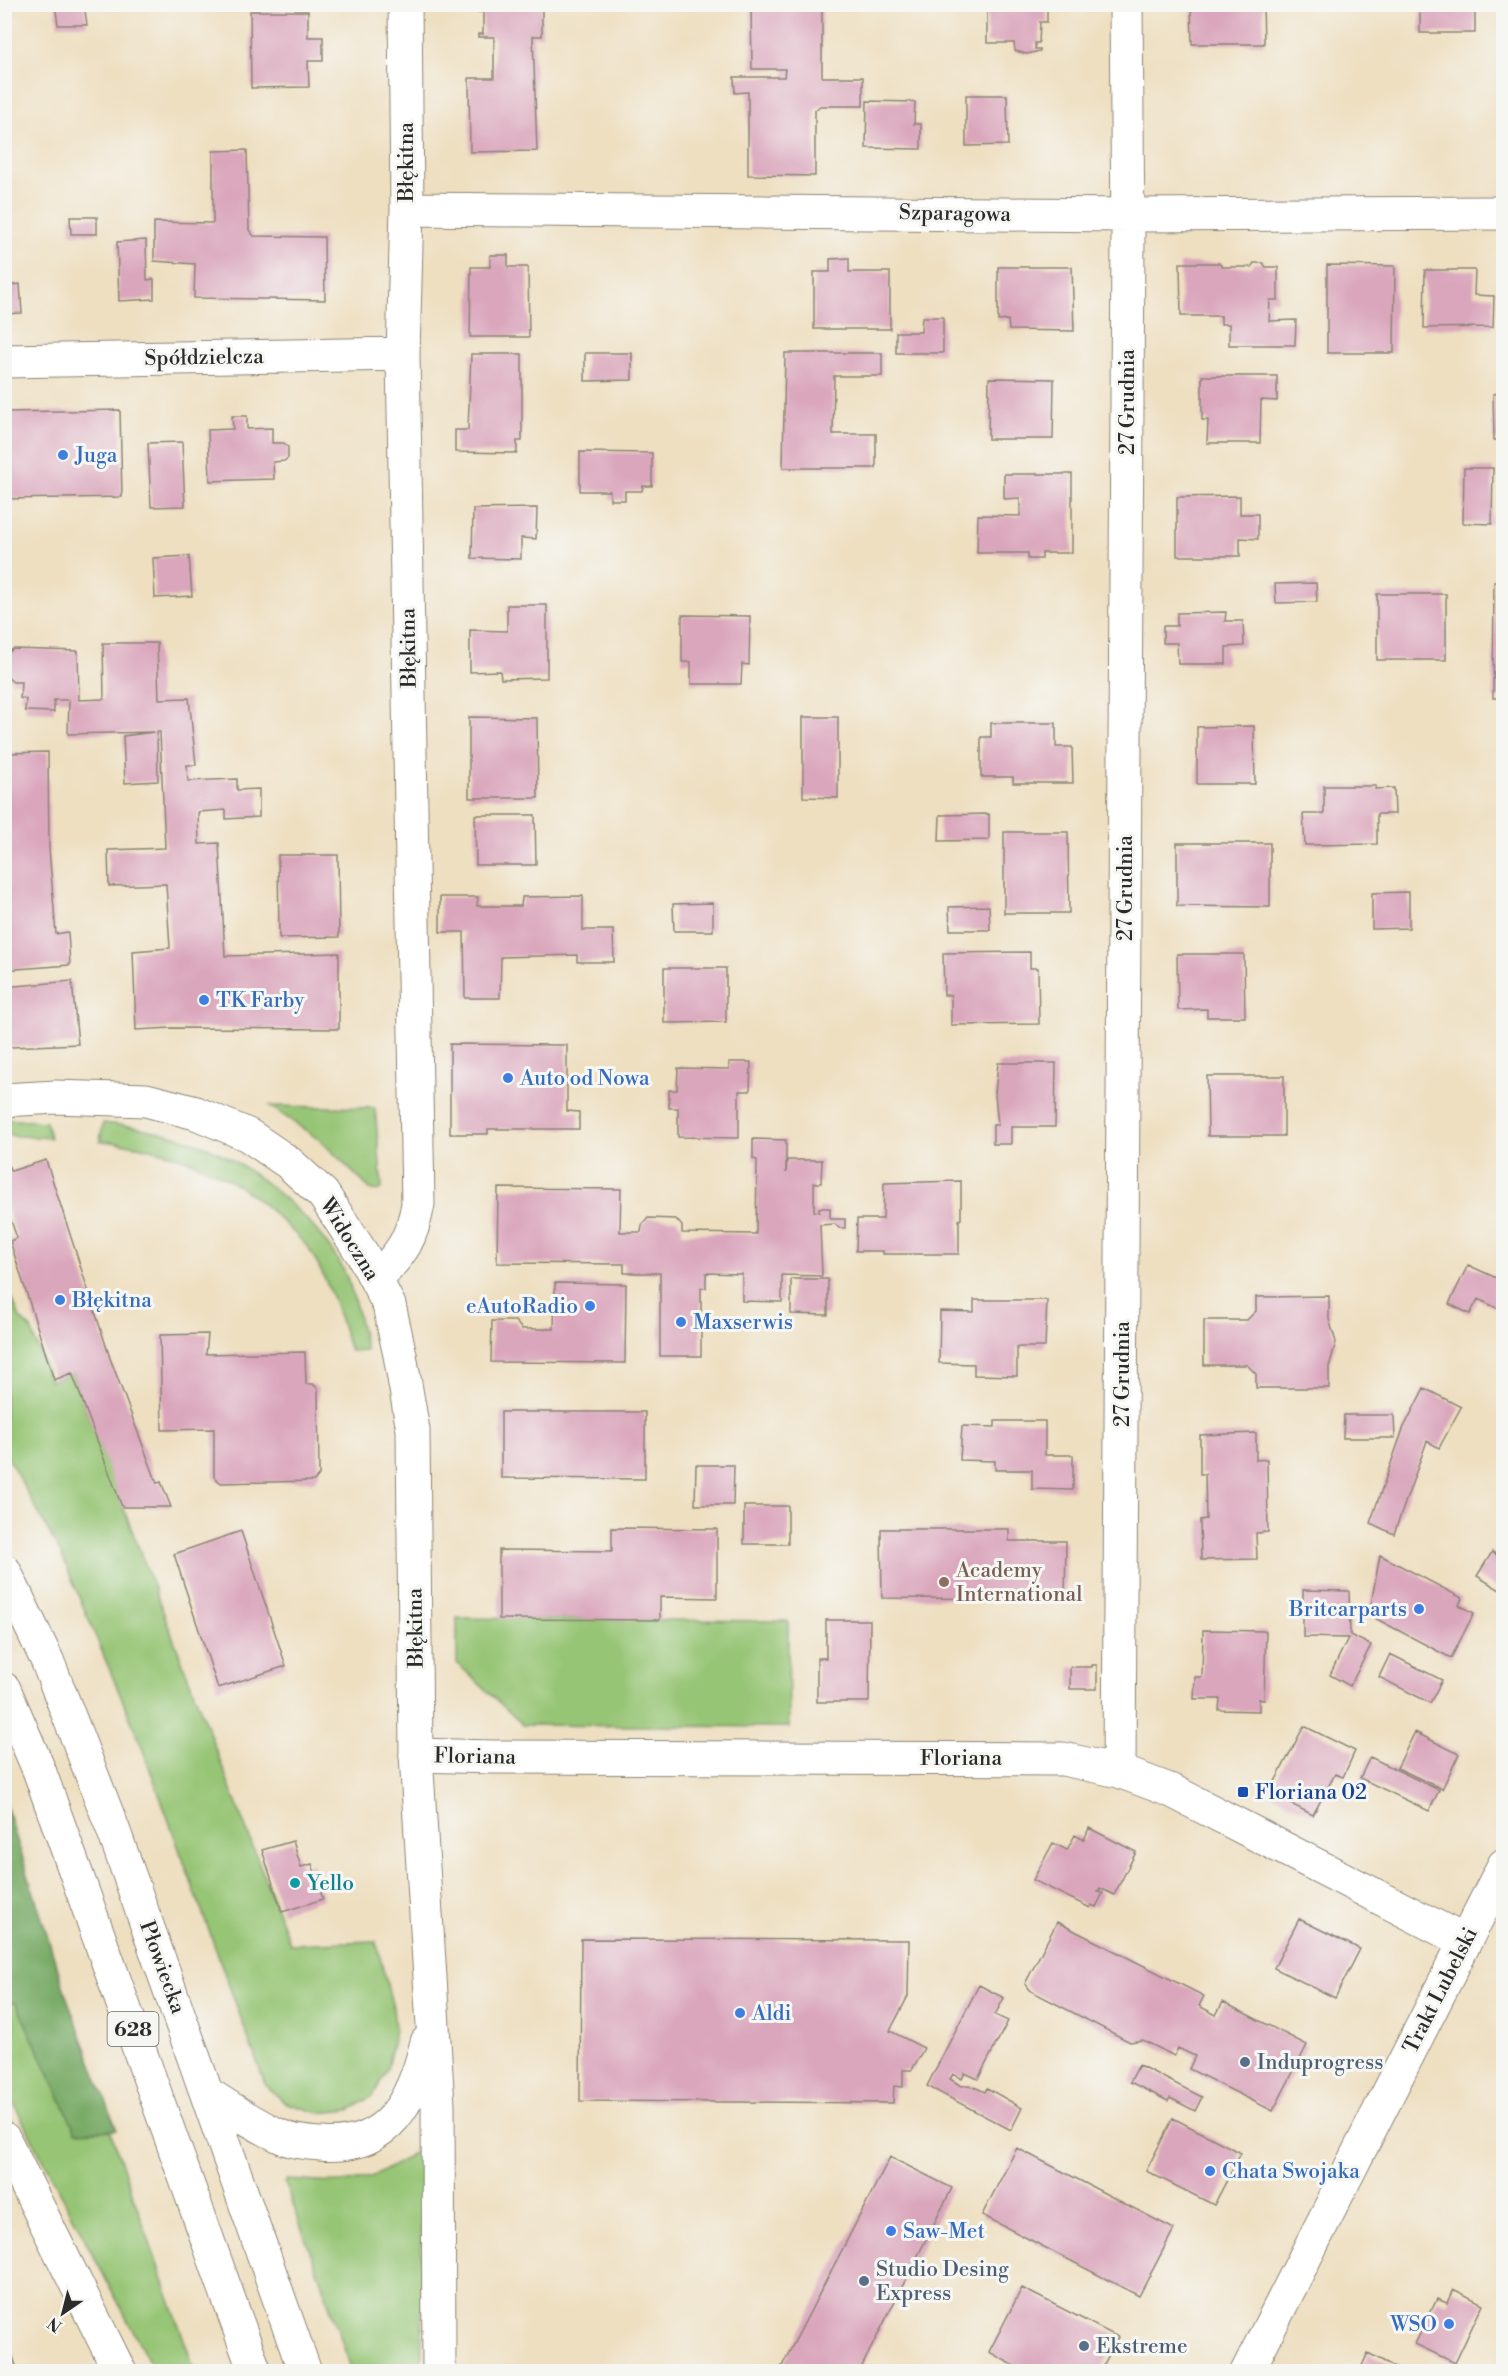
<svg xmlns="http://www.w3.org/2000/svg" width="1508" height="2376" font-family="'Libre Bodoni',serif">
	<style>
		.green { fill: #96c574; stroke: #607850; stroke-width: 1.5 }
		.forest { fill: #78aa66; stroke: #526a48; stroke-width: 1.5 }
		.building { fill: #daa6bc }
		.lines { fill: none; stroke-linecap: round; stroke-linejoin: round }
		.minor-casing { stroke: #8c8576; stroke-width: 35 }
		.major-casing { stroke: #8c8576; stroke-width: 35 }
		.minor { stroke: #fff; stroke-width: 33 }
		.major { stroke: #fff; stroke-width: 33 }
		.shop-dot { fill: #3f7fe0; stroke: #f6f6f2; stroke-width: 2 }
		.education-dot { fill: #8d6e63; stroke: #f6f6f2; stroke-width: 2 }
		.transit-dot { fill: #1a4fb4; stroke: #f6f6f2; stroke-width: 2 }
		.culture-dot { fill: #0f9aa8; stroke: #f6f6f2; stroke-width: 2 }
		.service-dot { fill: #5c6f8a; stroke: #f6f6f2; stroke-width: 2 }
		.labels { text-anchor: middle; stroke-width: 6; stroke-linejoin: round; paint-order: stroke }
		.shield { fill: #f6f6f2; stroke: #686867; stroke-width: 1.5 }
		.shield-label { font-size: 20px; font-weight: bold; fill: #2b2b2b }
		.street-label { font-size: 21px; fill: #2b2b2b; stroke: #f6f6f2 }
		.shop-label { font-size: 21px; fill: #366cbe; stroke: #f6f6f2; text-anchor: start }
		.education-label { font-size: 21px; fill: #785e54; stroke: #f6f6f2; text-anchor: start }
		.transit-label { font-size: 21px; fill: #164399; stroke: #f6f6f2; text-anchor: start }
		.culture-label { font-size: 21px; fill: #0d838f; stroke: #f6f6f2; text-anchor: start }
		.service-label { font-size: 21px; fill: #4e5e75; stroke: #f6f6f2; text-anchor: start }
	</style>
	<rect width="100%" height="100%" fill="#f6f6f2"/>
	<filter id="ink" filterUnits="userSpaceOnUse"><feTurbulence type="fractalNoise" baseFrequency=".0167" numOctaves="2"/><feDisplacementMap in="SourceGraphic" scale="12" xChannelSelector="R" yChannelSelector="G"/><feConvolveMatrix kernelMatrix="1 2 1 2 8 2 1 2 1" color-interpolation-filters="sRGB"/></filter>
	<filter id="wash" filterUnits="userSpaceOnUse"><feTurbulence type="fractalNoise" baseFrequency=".008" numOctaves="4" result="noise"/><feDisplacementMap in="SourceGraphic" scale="24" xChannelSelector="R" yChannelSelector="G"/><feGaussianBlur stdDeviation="1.35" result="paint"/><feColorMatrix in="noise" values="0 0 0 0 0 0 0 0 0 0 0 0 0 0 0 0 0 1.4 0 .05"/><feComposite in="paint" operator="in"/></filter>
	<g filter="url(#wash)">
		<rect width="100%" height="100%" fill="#eedfc1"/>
		<!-- green -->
		<path class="green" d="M270,1106l105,2 7,80 -4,3 -8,-2 -49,-48z
			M4,1119l42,3 4,16 -45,-3z
			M103,1123c32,3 64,9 94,20 54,19 133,86 152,140 8,22 12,45 17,67l-16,1c-11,-35 -21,-70 -41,-102 -6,-8 -15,-16 -22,-23 -50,-52 -115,-79 -187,-85z
			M4,1278l16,40 11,11 19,52 22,-8 218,571 86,-3 17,67 2,21 -8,41 -14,26 -24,14 -30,3 -35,-11 -19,-18 -125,-342 -78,-186 -57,-104z
			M457,1618l331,3 1,106 -266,-2 -66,-62z
			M4,2002l12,1 60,128 34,-1 85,241h-41l-149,-284z
			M417,2151l4,2 1,218h-70l-32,-93 -35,-95 2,-3c30,1 58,7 89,-5 14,-6 27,-16 41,-24z"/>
		<!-- forest -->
		<path class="forest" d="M5,1802l62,196 50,132 -41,2 -60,-129 -11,-1z"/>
		<g id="blocks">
			<!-- building -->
			<path class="building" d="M55,4h29l3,21h-29z
				M478,4h64v32h-9l4,115 -67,1 -1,-74h25v-41h-16v-3h5v-22h-5z
				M751,4h71v73h41v29h-43l-5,4v66l-67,-1v-83l-13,1 -1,-16h50l1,-8h-33z
				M987,4h60v18h-7l-1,21h-4v6h5v2l-13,3 -12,-3 -1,-8h-27z
				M1191,4h72l1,40h-72z
				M1420,4h55v29h-55z
				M250,11h58v26h15v24h-15l1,26 -58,1z
				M966,95h41l1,50 -42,1z
				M867,101l48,1 -1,22h7v25l-55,-1z
				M247,150l2,80 5,6 70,1 1,63 -131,-2 1,-34 -41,-3v-39l59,1v-72z
				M70,217h27v17h-26z
				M146,240l1,40 7,-1v20l-35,2 -2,-59z
				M490,255h18v12h20l1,70h-59l1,-70h19z
				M849,258v14h41v57h-76v-57h16v-13z
				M1180,263h39l4,4h28l3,-4h9l3,4h12v33h-8l-1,21 27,-1 -1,25h-66v-21h-8v-8h-40z
				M1327,265l68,1 -1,87h-67z
				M998,267h74l2,64 -65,-1 -1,-10 -10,1z
				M1425,270h50l-1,25 20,1 -1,31 -69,1z
				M20,284l2,29 -18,1v-28z
				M922,317h21v36h-47v-21h25z
				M585,353h47v27l-47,1z
				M785,353h97v23h-48l-1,58h43v34h-93z
				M471,354h51v87h-5v12l-62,-1v-22h13z
				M1202,376h75v25l-16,-1 -1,43h-53l1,-23h-6z
				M989,378l65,1 -1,60h-65z
				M1503,393v47h-9l-1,-46z
				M120,410l2,87 -117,2v-87z
				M232,416h15v13l25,-1v15h12l4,4v11l-4,3 -11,1 1,17 -64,2 -2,-51 25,-1z
				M182,442l3,64 -34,1 -3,-64z
				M580,452l72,1v33h-9l-1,5h-17v9h-15v-9h-30z
				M1464,468h29l-1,56 -29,-1z
				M1004,474h68v79h-30v6h-14v-6h-51l1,-38 42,1v-18l-16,1z
				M1240,496v18h18v25l-18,-1v18h-63v-59z
				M537,508l-1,31 -15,-1v21l-49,-1 1,-49z
				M189,556l3,40 -37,2 -2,-40z
				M1494,582h9v116h-10z
				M1316,583l1,19 -41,1 -1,-19z
				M1377,594h69v66h-69z
				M507,605h40v73l-46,1 -1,-8 -30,1v-42l37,1z
				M1226,612l-1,9h18l1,25 -18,1v17h-48l-1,-21h-14v-17h14v-13z
				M682,615l68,1 -1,49 -7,-1 -1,20h-50v-22h-9z
				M103,643h54l2,56 30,-1 7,67h-9l1,16 49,-2v11l22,-1v28l-33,2v-9l-28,2 1,32 20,-1 6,113 114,-3v76l-168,-1 -35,2 -3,-79 37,-3 -4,-64 -57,2 -1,-36 57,-2 -5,-116h-3l1,49 -33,2 -2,-47 31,-4 -86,2 1,-34h-15v12l-29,-1 1,-12 -6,-1 1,-16h-8l-6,-5 -3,-10 3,-13 6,-5 65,2 1,49 25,-1z
				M469,717l68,1 1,80h-69z
				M803,717h35v81l-35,-1z
				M991,723h65v24h16l1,36h-60v-6h-32v-40h10z
				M1254,726l1,58h-58v-57z
				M48,752l1,96 7,86 12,-2 2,33 -66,5v-217z
				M1324,786h52l-1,3 19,-1 1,26h-18v30l-72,1 -2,-31h21z
				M989,814v26l-50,1 1,-26z
				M475,815h60l1,50h-60z
				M1004,832h64l1,81h-65z
				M1177,843h93v64l-93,-1z
				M278,855h60l1,82 -60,1z
				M1409,892v36l-37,1v-36z
				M583,896v34h30l1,32h-37v-7l-76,2 -1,41h-35l-1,-66h-24v-35h38l-1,9h44l1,-9z
				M713,903v28h-39l-1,-27z
				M989,906l1,24h-40l-1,-23z
				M1030,952v16h8l1,56 -88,1v-30h-7l-1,-42z
				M1177,954h67l1,63h-38v-8l-29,1z
				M664,968h62v54l-62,1z
				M72,981l6,63 -67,3 -7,-6v-54z
				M450,1044l117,1v66l12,1v17h-91v5h-38z
				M729,1062h22l-1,29h-11v47l-61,-1v-29h-9v-18h8l1,-22 51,1z
				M998,1063h58l-1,64h-44v17h-18v-19h5l-3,-31z
				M1207,1076h77v60h-76z
				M753,1139l33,1v33l1,-13h35l-1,23h-7v28l5,1v-4h11v11h15v9h-6l-4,-4 -15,1 2,51 -40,-1v27l-40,-1v-27l-36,-1v15h-5v68h-41v-83h-36v-9l-127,-1 1,-75 123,1 -1,43h21l1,-7 6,-7 28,1 6,7v7l74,1 1,-74 -4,-1z
				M46,1160l64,198 47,125 4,-1 10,25h-49l-50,-134 -18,7 -44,-139 7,-3 -13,-38v-34l4,-1 3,6z
				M961,1181v38l-2,1v34h-76v-3h-27l1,-32h26l1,-36z
				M1468,1265l35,16v30l-25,-12 -8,15 -21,-10z
				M791,1279h37v36l-37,-1z
				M555,1283l71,1 -1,79 -134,-1 1,-41h23l7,8h32z
				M1329,1296v23l7,23 -7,25v21h-73v-14l-9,-9h-43v-45h43l9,-9v-14z
				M974,1300h73l-2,47h-28v29l-43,-1v-11l-35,-1 1,-52 34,1z
				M208,1334l-2,20 99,-2 1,32h7l5,5 1,86 -5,6 -93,2 -7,-6v-48l-52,1 -2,-95z
				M1424,1388l37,19 -22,41 -12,-7 -33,93 -24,-11 33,-94z
				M501,1412h144v67l-144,-1z
				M1344,1415h50l1,23h-52z
				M995,1421h50v34h28v35l-41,-1v-19h-37v-9l-35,-1 2,-34 33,1z
				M1256,1433v27l11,-1 1,73 -12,1 1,26 -56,1 -1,-40 6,-1 -1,-45h-5v-39z
				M696,1465h38l-1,40h-38z
				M744,1506h44v38h-44z
				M612,1528l105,1v69l-57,-1v23l-161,-1v-69l113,1z
				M881,1529h128v12h57l-1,58 -183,-1z
				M241,1531l45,135 -68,22 -44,-134z
				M1492,1552l11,7v33l-26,-16z
				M1380,1555l82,43 -3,7 15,8 -23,45 -82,-43z
				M1303,1590l46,1 1,44 21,10 -21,41 -20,-11 18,-37 -45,-1z
				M826,1620h44l-1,82h-52v-44h9z
				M1203,1630l63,1 -2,69 -5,-1v12l-40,-1 1,-11h-26l1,-22h7z
				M1390,1654l52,26 -12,23 -51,-26z
				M1092,1665h5v24h-27v-22h22z
				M1304,1726l51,25 -12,26 -8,-3 -22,41 -44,-22z
				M1415,1732l44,22 -17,35 -45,-21z
				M1370,1757l69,33 -10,21 -69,-33z
				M1089,1828l47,24 -22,43 -14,-7 -2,4 5,1 -7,14 -5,-2 -1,3 -57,-28 20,-37 14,7 8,-15 9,5z
				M293,1841l8,26 11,-3 11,35 -41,13 -20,-62z
				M1299,1919l61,30 -25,49 -61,-30z
				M1057,1922l147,74 -5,10 17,9 7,-13 84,43 -34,66 -84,-42 6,-13 -17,-8 -4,8 -31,-16 -13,2 -101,-52 -4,-6z
				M581,1939l328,1 -1,56 -18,35 34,17 -12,22h-9v17l-9,-1 -1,17 -313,-2z
				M979,1985l25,13 -9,17 13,6 -30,58 -13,-6 -3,6 -9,-5 -3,5 11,7 9,-1 15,7 2,-4 35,20 -11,22 -84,-44z
				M1139,2065l63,32 -7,14 -25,-13 -2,3 -38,-19z
				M1173,2118l68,35 -27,52 -68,-34z
				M1017,2148l157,81 -35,67 -157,-81z
				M890,2157l62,31 -93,184h-80z
				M1022,2288l96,49 -18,35h-74l-37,-20z
				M1453,2289l30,15 -28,59 -40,-19 22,-45 10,4z
				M5,2332l13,40h-14z
				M1368,2353l36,19h-45z"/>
		</g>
	</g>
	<g filter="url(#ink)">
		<use href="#blocks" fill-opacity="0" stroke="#8c8576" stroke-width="1.5"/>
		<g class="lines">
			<defs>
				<path id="minor" d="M407,209l721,6 376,-2
					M4,361l399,-7
					M377,1279c25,-28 34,-37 41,-75l-15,-850 4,-145 -2,-205
					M416,1755l77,2 570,2 56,12 53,20 292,150
					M1119,1771l9,-1536 -2,-231
					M1247,2372l257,-507"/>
				<path id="major" d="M4,1100l52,-3 90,3 50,13 52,22 41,28 34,31 40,61 26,50 11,50 13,75 3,325 22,350 1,267
					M4,1570l43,90 66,169 192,543
					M4,1689l35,81 216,602
					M208,2094c24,15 47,31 72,42 12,6 27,7 40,8 69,6 93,-44 107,-102
					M4,2139l116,233"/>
			</defs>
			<!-- minor casing -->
			<use href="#minor" class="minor-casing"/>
			<!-- major casing -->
			<use href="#major" class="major-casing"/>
			<!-- minor -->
			<use href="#minor" class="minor"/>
			<!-- major -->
			<use href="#major" class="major"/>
		</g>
	</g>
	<!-- markers -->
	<g class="shop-dot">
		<circle cx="63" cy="455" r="6"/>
		<circle cx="204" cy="1000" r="6"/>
		<circle cx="508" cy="1078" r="6"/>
		<circle cx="60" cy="1300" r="6"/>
		<circle cx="590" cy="1306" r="6"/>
		<circle cx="681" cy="1322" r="6"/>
		<circle cx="1419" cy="1609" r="6"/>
		<circle cx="740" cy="2013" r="6"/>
		<circle cx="1210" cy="2171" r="6"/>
		<circle cx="891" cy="2231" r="6"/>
		<circle cx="1449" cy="2324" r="6"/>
	</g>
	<circle class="education-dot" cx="944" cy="1582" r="6"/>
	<rect class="transit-dot" x="1237" y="1786" width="12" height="12" rx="3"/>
	<circle class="culture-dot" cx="295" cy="1883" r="6"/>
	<g class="service-dot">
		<circle cx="1245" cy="2062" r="6"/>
		<circle cx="864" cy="2281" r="6"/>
		<circle cx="1084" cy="2346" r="6"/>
	</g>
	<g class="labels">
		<!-- shield labels -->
		<rect class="shield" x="107.5" y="2012" width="51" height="34" rx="4.5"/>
		<g class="shield-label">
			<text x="133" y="2036">628</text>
		</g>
		<!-- street labels -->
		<g class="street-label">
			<text transform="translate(406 162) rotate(-90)" y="7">Błękitna</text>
			<text transform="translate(955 213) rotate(1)" y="7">Szparagowa</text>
			<text transform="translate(204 357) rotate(-1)" y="7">Spółdzielcza</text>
			<text transform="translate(1127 402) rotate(-90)" y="7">27 Grudnia</text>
			<text transform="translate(408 648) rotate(-91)" y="7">Błękitna</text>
			<text transform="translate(1125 888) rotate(-90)" y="7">27 Grudnia</text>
			<text transform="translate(350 1239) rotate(58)" y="7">Widoczna</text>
			<text transform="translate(1122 1374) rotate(-90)" y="7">27 Grudnia</text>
			<text transform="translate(415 1628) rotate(-91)" y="7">Błękitna</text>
			<text transform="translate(475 1756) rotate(1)" y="7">Floriana</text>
			<text x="961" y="1765">Floriana</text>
			<text transform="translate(163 1967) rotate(70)" y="7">Płowiecka</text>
			<text transform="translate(1440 1990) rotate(-63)" y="7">Trakt Lubelski</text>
		</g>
		<!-- shop labels -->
		<g class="shop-label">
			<text x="75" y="462">Juga</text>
			<text x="216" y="1007">TK Farby</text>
			<text x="520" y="1085">Auto od Nowa</text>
			<text x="72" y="1307">Błękitna</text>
			<text x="578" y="1313" text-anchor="end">eAutoRadio</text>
			<text x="693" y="1329">Maxserwis</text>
			<text x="1407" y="1616" text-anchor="end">Britcarparts</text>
			<text x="752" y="2020">Aldi</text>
			<text x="1222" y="2178">Chata Swojaka</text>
			<text x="903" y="2238">Saw-Met</text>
			<text x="1437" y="2331" text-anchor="end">WSO</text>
		</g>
		<!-- education labels -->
		<g class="education-label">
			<text x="956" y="1577">Academy<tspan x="956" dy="24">International</tspan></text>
		</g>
		<!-- transit labels -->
		<g class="transit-label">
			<text x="1255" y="1799">Floriana 02</text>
		</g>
		<!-- culture labels -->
		<g class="culture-label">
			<text x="307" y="1890">Yello</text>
		</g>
		<!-- service labels -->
		<g class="service-label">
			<text x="1257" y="2069">Induprogress</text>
			<text x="876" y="2276">Studio Desing<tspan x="876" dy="24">Express</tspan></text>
			<text x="1096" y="2353">Ekstreme</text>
		</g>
	</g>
	<!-- margin -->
	<rect width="1508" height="2376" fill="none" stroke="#f6f6f2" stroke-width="24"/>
	<!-- north arrow -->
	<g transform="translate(63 2313) rotate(215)" stroke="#f6f6f2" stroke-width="4.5" paint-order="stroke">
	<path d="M0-4.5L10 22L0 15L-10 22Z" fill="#2b2b2b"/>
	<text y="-9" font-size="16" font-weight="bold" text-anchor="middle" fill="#2b2b2b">N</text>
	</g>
</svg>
